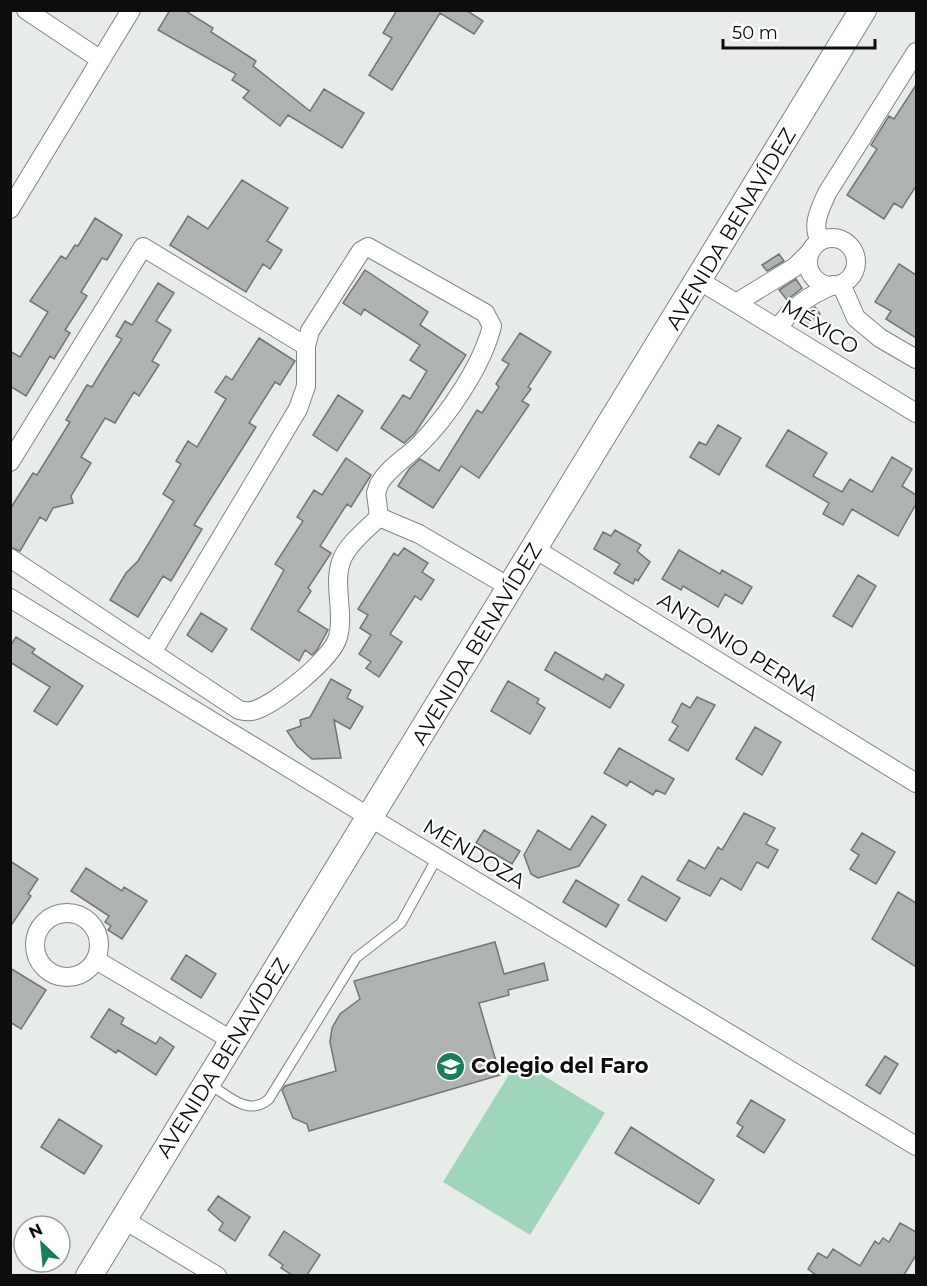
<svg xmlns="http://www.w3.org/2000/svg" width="927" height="1286" font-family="Montserrat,sans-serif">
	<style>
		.green { fill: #9fd5ba }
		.building { fill: #afb3b1; stroke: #717673; stroke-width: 1.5 }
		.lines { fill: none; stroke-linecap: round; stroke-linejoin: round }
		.service-casing { stroke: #808482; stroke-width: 11 }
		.minor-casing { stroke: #808482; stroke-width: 20 }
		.secondary-casing { stroke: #808482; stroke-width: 28 }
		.service { stroke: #fff; stroke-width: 9 }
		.minor { stroke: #fff; stroke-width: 18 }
		.secondary { stroke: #fff; stroke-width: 26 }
		.labels { text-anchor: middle; stroke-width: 4.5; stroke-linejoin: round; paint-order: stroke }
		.street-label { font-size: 21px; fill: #0c0d0c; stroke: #fff }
		.poi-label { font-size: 21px; font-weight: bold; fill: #0c0d0c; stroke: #fff; text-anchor: start }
	</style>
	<rect width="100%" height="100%" fill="#e7ece9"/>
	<!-- green -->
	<path class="green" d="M518,1060l87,53 -75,122 -87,-53z"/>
	<!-- building -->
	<path class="building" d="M170,10h14l29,18 -2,4 45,29 -3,5 57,45 14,-22 40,24 -22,35 -54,-33 -8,11 -37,-28 6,-7 -17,-11 4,-6 -78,-44z
		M397,10h69l17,11 -9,13 -34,-21 -48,77 -23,-15 23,-37 -9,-5z
		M916,85v101l-14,22 -8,-5 -10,16 -37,-24 30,-46 -6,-4 18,-29 5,3z
		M242,180l46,28 -21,33 15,9 -12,19 -7,-5 -17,28 -76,-47 18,-29 20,13z
		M95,218l27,17 -15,25 -5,-2 -21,34 6,4 -22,34 5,3 -16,26 -4,-3 -24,40 -16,-10v-35l10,6 28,-45 -18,-11 31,-45 5,3 9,-14 3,1z
		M779,254l5,7 -17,10 -5,-6z
		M899,264l17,11v63l-30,-19 5,-8 -16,-9z
		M365,270l63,42 -8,13 46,30 -51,78 -11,10 -23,-15 22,-33 7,4 17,-28 -17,-11 10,-15 -56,-36 -3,6 -18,-12z
		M796,279l6,9 -15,12 -8,-10z
		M158,283l16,10 -18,28 15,9 -19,31 7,4 -20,31 -5,-4 -19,31 -10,-5 -24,39 10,6 -20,33 2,7 -20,5 -7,13 -6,-4 -20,34 -10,-4v-38l23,-36 4,2 33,-53 -4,-2 21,-35 5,2 14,-23 16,-25 -6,-3 9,-15 7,4z
		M815,307l5,7 -16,12 -4,-7z
		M520,333l31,19 -23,35 3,2 -9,12 7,4 -50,73 -18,-12 -28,42 -35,-22 11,-17 11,-10 19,12 38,-61 5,3 17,-26 -3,-3 13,-20 -7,-4z
		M259,338l36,23 -15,24 -5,-3 -26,41 7,4 -62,98 8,4 -31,52 -8,-5 -25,41 -28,-17 16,-27 12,-12 36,-60 -11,-7 18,-30 -5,-3 12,-20 9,6 29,-48 -11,-7 11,-16 6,4z
		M338,395l25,16 -26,40 -24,-16z
		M718,425l23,13 -22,37 -29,-18 9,-15 7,3z
		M788,430l39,23 -14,23 29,16 8,-13 22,13 20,-35 20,12 -10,17 14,9v9l-18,32 -46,-27 -9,16 -20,-11 6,-11 -63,-37z
		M346,458l25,17 -20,32 -4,-3 -27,42 11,7 -23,35 3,3 -13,20 30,19 -11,20 -5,5 -7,-5 -6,11 -48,-32 33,-59 -9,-6 28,-43 -6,-4 17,-27 8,5z
		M615,530l26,15 -4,6 13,11 -12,19 -3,-2 -2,5 -19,-11 6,-9 -26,-15 9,-17 8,4z
		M404,548l24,15 -6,9 12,8 -13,20 -6,-4 -25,38 12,8 -23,35 -13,-9 5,-6 -12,-8 12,-19 -11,-7 8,-13 -10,-6 36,-56 4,3z
		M679,550l41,24 2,-4 30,17 -10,17 -17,-10 -7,13 -35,-21 -2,4 -19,-11z
		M858,575l18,11 -24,41 -19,-11z
		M201,613l26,16 -15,23 -25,-17z
		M16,637l19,12 -3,4 51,33 -26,39 -23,-14 16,-24 -40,-25v-16z
		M555,652l48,28 3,-6 18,11 -14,23 -65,-38z
		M331,679l20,11 -4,8 16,9 -13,22 -16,-9 7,38 -29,1 -15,-13 -10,-15 14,-5 -1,-6 10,-3z
		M508,681l31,18 -2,4 8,5 -15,26 -39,-23z
		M697,697l18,8 -27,46 -19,-11 9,-14 -6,-4 10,-19 8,5z
		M755,727l26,15 -19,33 -26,-16z
		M619,748l55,31 -9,15 -9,-4 -3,5 -23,-14 -3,5 -23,-13z
		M744,813l31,15 -9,16 12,6 -10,18 -11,-6 -16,28 -20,-12 -11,18 -33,-16 12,-20 16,9 13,-22 4,3z
		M592,816l14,9 -27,41 -41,12 -7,-4 -7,-19 14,-25 32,20z
		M484,830l36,21 -8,13 -36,-21z
		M862,833l33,19 -19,32 -26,-15 9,-14 -8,-5z
		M10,861l28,18 -10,15 3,2 -21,31z
		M86,868l36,23 2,-4 23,14 -25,38 -14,-9 3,-4 -6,-4 4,-6 -38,-25z
		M642,876l38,22 -14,23 -38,-21z
		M576,880l43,25 -13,22 -43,-25z
		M898,892l18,11v64l-44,-28z
		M495,942l9,32 40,-11 4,17 -40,10 1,5 -30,8 21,72 -191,56 -2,-7 -14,-6 -11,-28 3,-4 51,-15 -6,-29 2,-14 8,-14 20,-15 -6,-18z
		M186,955l30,19 -15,24 -30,-19z
		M10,968l36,22 -25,39 -11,-7z
		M109,1009l15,9 -3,6 35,20 4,-7 14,10 -18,28 -38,-25 -2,3 -25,-16z
		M885,1056l13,8 -18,30 -14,-9z
		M751,1100l34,20 -21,33 -27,-17 6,-9 -6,-4z
		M59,1119l43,27 -18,28 -43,-27z
		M631,1127l83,53 -15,24 -84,-51z
		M218,1196l32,21 -15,24 -16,-11 4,-7 -15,-13z
		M900,1223l16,9v23l-12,20h-88l-8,-6 10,-16 9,5 6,-9 27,17 15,-25 4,3 4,-6 6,4z
		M284,1231l36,24 -13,20h-15l-11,-7 2,-3 -14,-10z"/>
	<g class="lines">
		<defs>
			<path id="service" d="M209,1084c20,12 39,33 60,15l87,-141 45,-35 36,-65"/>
			<path id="minor" d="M26,10l75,50
				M10,209l121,-199
				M808 262a24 24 0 1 1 48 0a24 24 0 1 1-48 0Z
				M820,241c-9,-16 0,-32 7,-48l89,-141
				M700,281l216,132
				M841,284l15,34 24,20 36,21
				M736,303l59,-36 15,-15
				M779,328c12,-22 32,-33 54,-43
				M10,462l133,-215 163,99
				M379,517l40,17 92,54
				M535,549l381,234
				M10,558l229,152c5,1 8,2 13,1 23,-6 80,-52 86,-74 7,-25 -6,-53 4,-78 7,-16 25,-30 37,-42
				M10,598l361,220 545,328
				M153,651l145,-242 8,-23v-40l4,-15 51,-80 7,-4 117,66 7,13c-10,40 -44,90 -73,119 -13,13 -30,22 -40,39l-3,9 3,24
				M35 945a32 32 0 1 1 64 0a32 32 0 1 1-64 0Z
				M96,960l137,81
				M123,1219l94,57"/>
			<path id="secondary" d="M89,1276l774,-1266"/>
		</defs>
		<!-- service casing -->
		<use href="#service" class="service-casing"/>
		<!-- minor casing -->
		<use href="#minor" class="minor-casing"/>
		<!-- secondary casing -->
		<use href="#secondary" class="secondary-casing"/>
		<!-- service -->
		<use href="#service" class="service"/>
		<!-- minor -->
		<use href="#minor" class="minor"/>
		<!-- secondary -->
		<use href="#secondary" class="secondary"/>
	</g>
	<!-- icons -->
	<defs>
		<symbol id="school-disc" viewBox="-11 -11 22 22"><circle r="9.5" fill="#167e59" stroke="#fff"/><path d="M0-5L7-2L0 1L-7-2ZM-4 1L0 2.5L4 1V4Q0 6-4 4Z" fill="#fff"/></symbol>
	</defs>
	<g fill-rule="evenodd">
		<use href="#school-disc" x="434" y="1050" width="33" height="33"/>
	</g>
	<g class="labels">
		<!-- street labels -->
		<g class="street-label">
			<text transform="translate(731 229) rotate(-59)" y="7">AVENIDA BENAVÍDEZ</text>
			<text transform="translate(820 327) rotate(31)" y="7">MÉXICO</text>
			<text transform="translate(477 644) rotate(-59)" y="7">AVENIDA BENAVÍDEZ</text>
			<text transform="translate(738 647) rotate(32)" y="7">ANTONIO PERNA</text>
			<text transform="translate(474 854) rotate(31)" y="7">MENDOZA</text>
			<text transform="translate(223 1058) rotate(-58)" y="7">AVENIDA BENAVÍDEZ</text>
		</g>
		<!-- poi labels -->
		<g class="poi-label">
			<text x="471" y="1073">Colegio del Faro</text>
		</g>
	</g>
	<!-- border -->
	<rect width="927" height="1286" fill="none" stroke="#0c0d0c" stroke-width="24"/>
	<!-- north arrow -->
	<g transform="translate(42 1244) rotate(334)"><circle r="28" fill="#ffffff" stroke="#9e9e9e" stroke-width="1.5"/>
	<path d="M0-4.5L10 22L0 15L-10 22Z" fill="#167e59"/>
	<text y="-9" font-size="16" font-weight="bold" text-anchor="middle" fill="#0c0d0c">N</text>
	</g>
	<!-- scale -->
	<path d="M723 39v9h152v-9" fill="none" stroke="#0c0d0c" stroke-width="3"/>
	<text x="732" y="39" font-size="18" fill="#0c0d0c" stroke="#ffffff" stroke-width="4.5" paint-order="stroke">50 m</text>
</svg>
